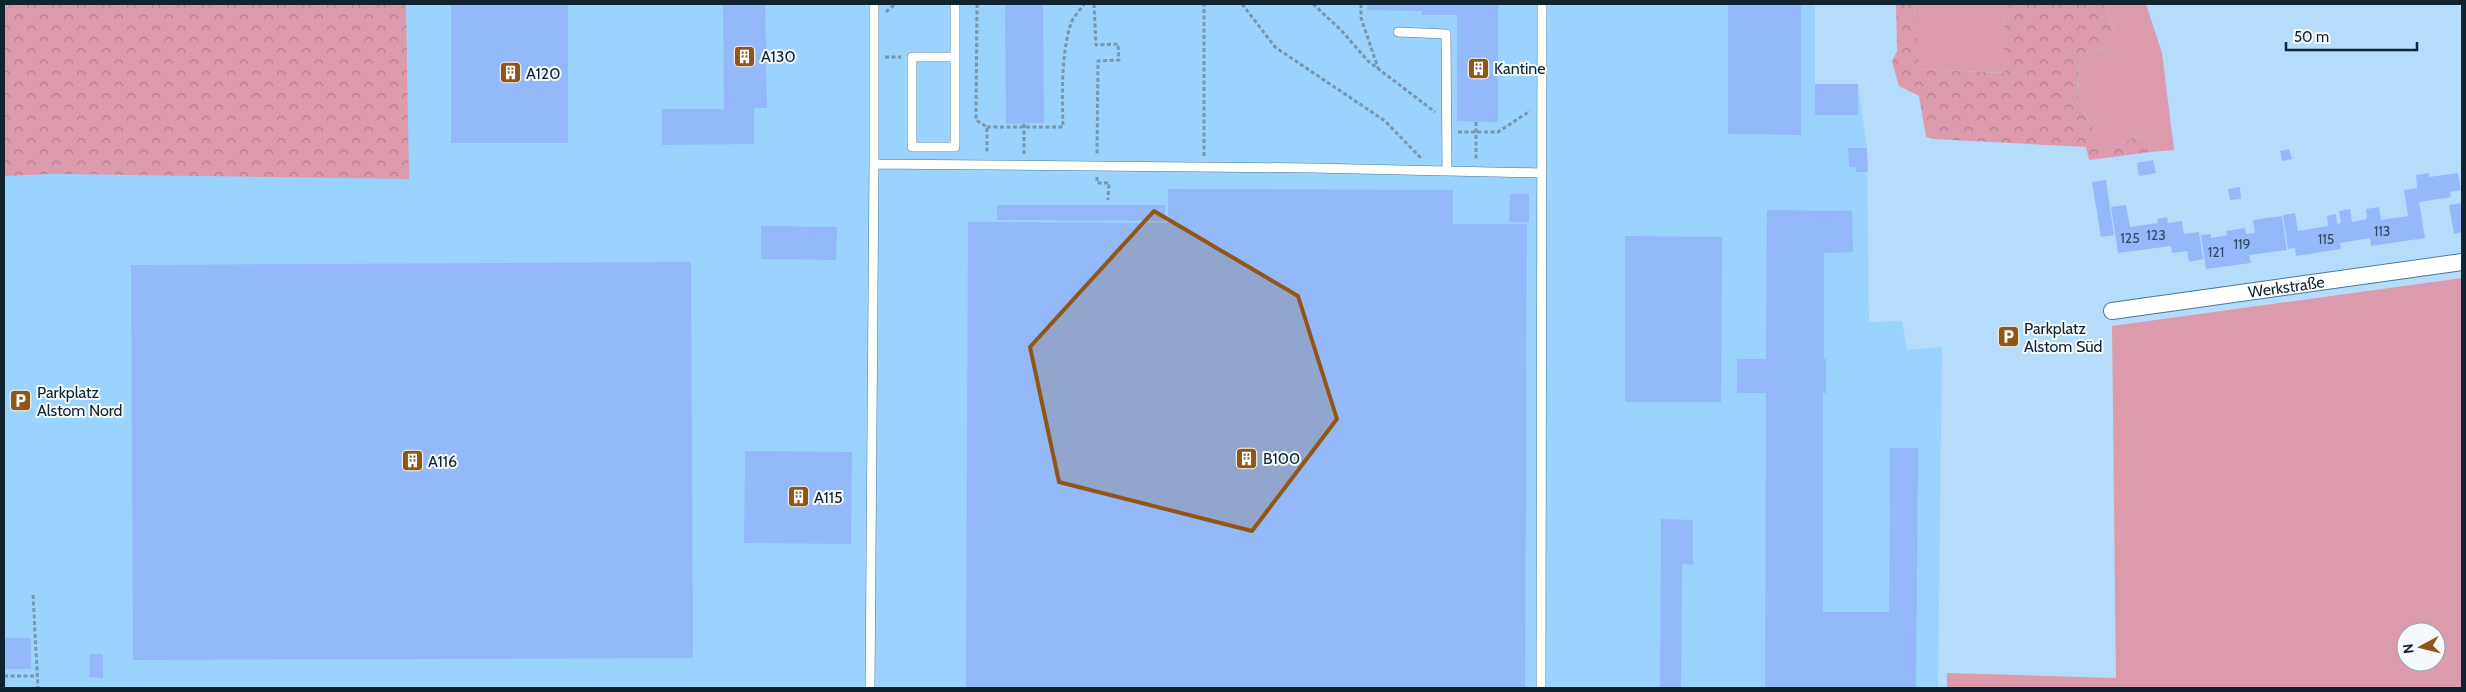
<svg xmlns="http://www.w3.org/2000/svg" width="2466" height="692" font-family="Cabin,sans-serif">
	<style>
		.built { fill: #9ad3fd }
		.grass { fill: #db9bad; fill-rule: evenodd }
		.forest { fill: url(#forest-crowns) }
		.building { fill: #93b9fb }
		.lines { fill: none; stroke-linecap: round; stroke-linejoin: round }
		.service-casing { stroke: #49789a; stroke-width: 10 }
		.minor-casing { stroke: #49789a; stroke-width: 18 }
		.path { stroke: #7797af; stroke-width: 3; stroke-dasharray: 4 2.5; stroke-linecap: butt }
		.service { stroke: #fff; stroke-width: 9 }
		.minor { stroke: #fff; stroke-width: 16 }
		.marked { fill: #915516; fill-opacity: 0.2; stroke: #915516; stroke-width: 4; stroke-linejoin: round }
		.labels { text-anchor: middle; stroke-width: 4; stroke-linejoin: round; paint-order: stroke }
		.number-label { font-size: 14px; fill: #304863 }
		.poi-label { font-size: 16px; fill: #0f2330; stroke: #f4f9fc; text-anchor: start }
		.street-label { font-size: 16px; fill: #0f2330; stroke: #f4f9fc }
	</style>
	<defs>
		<pattern id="forest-crowns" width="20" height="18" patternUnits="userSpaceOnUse" patternTransform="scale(1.25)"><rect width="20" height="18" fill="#db9bad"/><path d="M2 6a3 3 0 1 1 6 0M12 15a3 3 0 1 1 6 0" fill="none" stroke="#b07e8d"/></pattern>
	</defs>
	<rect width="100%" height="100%" fill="#b5ddfb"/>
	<!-- built -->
	<path class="built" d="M4,4h1811v80h43l9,64 2,174 33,-1 5,29 35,-3 -4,341h-1934z"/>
	<!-- grass -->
	<path class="grass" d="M1914,4h90l2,69 -88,-4z
		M2106,4h40l16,49 12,97 -23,2 -3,-11 -12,-5 -20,11 -13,-4 -25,-39 1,-49 18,-6 16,-1 2,-15z
		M2462,278v410h-515v-15l169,5 -4,-352zM2406,632h30v30h-30z"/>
	<!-- forest -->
	<path class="forest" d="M4,4h402l3,175 -357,-5 -48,2z
		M1896,4h18l5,65 86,4 -1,-69h102l9,29 -1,15 -17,1 -18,6 -1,49 25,39 13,4 20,-11 12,5 3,11 -62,8 -3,-13 -152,-8 -8,-2 -7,-41 -20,-10 -7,-24 5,-11z"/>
	<!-- building -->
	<path class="building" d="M451,4h117v139h-117z
		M723,4h42l2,104h-13v36l-92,1v-36h62z
		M1005,4h38l1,119 -38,1z
		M1367,4h131v118l-41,-1v-106h-35v-4l-55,-1z
		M1728,4h73v131l-73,-1z
		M1815,84h43v31h-43z
		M1848,148h19l1,24h-12v-5h-7z
		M2289,149l3,10 -10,2 -2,-10z
		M2153,160l3,13 -17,3 -2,-13z
		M2429,173v4l29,-4 3,17 -11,2 1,5 -32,5 6,36 -54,8 -1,-8 -30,5 1,6 -45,7 -1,-8 -7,1 -5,-34 12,-2 3,18 30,-5 -1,-10 9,-2 1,10 4,-1 -2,-12 11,-2 2,13 15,-3 -1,-10 13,-2 2,13 27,-4 -4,-26 13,-2 -1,-13z
		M2106,180l8,55 -13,2 -9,-55z
		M2240,187l1,12 -11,1 -2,-11z
		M1168,189l285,1v34h74l-2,464h-559l2,-466 200,1z
		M1510,194h19v28h-20z
		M2460,203l2,5v24l-8,2 -5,-29z
		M997,205h168v16l-168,-1z
		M2126,205l4,22 28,-4 -1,-4 10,-2 1,6 14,-2 2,13 15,-2 4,27 -14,3 -2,-11 -15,2 -1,-7 -53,7 -7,-46z
		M1767,210l85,1 1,41 -29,1v106h2v34h-3v219h66l1,-164h28l-2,240h-151l1,-295h-29v-34h29z
		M2282,216l5,34 -38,5 2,8 -45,6 -5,-34 10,-1v4l16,-3 -1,-4 19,-3 1,6 9,-1 -2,-13z
		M761,226l76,1 -1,33 -75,-1z
		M1625,236l97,1 -1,165h-96z
		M691,262l2,396 -560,2 -2,-395z
		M745,451l107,1 -1,92 -107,-1z
		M1661,519l32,1v45l-11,-1 -1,124h-21z
		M4,638h27v31h-27z
		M90,654h13v24l-14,-1z"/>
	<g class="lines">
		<defs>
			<path id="service" d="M1398,32l48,2 1,137
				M954,57h-42v90h43v-143
				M874,164v-160
				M870,688l4,-524 438,4 230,5
				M1541,688l1,-684"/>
			<g id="minor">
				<path id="s1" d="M2112,311l350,-49"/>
			</g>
		</defs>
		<!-- service casing -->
		<use href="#service" class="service-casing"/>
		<!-- minor casing -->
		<use href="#minor" class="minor-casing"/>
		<!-- path -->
		<path class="path" d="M977,4l-1,116 11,7v27
			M1094,4l2,41 22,-1 1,16 -21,1 -1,94
			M1242,4l33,43 110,74 36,37
			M1313,4l28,26 27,31 67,51
			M1361,4v14l17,50
			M886,12l9,-8
			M885,57h16
			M1476,122v39
			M987,127h76c-1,-34 -2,-72 8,-104 3,-7 9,-13 13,-19
			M1458,132h40l32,-21
			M1024,154v-30
			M1204,156v-152
			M1097,177v6h12l-1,17
			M33,595l5,93
			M4,676h33"/>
		<!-- service -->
		<use href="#service" class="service"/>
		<!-- minor -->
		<use href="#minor" class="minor"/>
	</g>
	<!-- marked area -->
	<path class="marked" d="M1154,211l144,85 39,123 -85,112 -193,-49 -29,-135z"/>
	<!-- icons -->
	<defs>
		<symbol id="building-square" viewBox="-11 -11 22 22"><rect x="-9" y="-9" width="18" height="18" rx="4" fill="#915516" stroke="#f4f9fc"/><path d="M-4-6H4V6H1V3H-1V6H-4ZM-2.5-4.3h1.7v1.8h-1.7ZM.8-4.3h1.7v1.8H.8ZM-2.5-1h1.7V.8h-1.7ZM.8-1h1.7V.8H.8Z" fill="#fff"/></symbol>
		<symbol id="parking-square" viewBox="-11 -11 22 22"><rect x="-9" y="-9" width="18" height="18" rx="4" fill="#915516" stroke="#f4f9fc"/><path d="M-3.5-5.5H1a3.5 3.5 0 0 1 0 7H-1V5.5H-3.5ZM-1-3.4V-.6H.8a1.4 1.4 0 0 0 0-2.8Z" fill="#fff"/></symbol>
	</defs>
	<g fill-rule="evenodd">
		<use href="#building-square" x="732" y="44" width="25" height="25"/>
		<use href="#building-square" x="1466" y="56" width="25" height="25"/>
		<use href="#building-square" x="498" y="60" width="25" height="25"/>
		<use href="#parking-square" x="1996" y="324" width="25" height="25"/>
		<use href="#parking-square" x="8" y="388" width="25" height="25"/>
		<use href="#building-square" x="1234" y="446" width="25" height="25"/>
		<use href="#building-square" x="400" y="448" width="25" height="25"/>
		<use href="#building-square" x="786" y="484" width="25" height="25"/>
	</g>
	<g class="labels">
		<!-- number labels -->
		<g class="number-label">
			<text x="2382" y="236">113</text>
			<text x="2156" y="240">123</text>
			<text x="2130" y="243">125</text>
			<text x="2326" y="244">115</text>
			<text x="2242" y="249">119</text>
			<text x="2216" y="257">121</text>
		</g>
		<!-- poi labels -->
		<g class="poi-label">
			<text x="761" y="62">A130</text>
			<text x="1494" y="74">Kantine</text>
			<text x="526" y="79">A120</text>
			<text x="2024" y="334">Parkplatz<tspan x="2024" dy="18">Alstom Süd</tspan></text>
			<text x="37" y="398">Parkplatz<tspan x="37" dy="18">Alstom Nord</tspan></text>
			<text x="1263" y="464">B100</text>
			<text x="428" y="467">A116</text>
			<text x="814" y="503">A115</text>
		</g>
		<!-- street labels -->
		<g class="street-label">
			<text dy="6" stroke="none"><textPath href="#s1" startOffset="176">Werkstraße</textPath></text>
		</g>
	</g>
	<!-- border -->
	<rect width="2466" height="692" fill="none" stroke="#0f2330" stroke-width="10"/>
	<!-- north arrow -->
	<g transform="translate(2421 647) rotate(263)"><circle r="24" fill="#f4f9fc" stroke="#98a3aa"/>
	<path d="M0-4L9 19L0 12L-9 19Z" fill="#915516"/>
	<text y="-8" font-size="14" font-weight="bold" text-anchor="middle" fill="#0f2330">N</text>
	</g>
	<!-- scale -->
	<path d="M2286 42v8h131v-8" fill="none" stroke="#0f2330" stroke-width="2.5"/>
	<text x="2294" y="42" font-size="15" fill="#0f2330" stroke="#f4f9fc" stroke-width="4" paint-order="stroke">50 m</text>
</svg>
